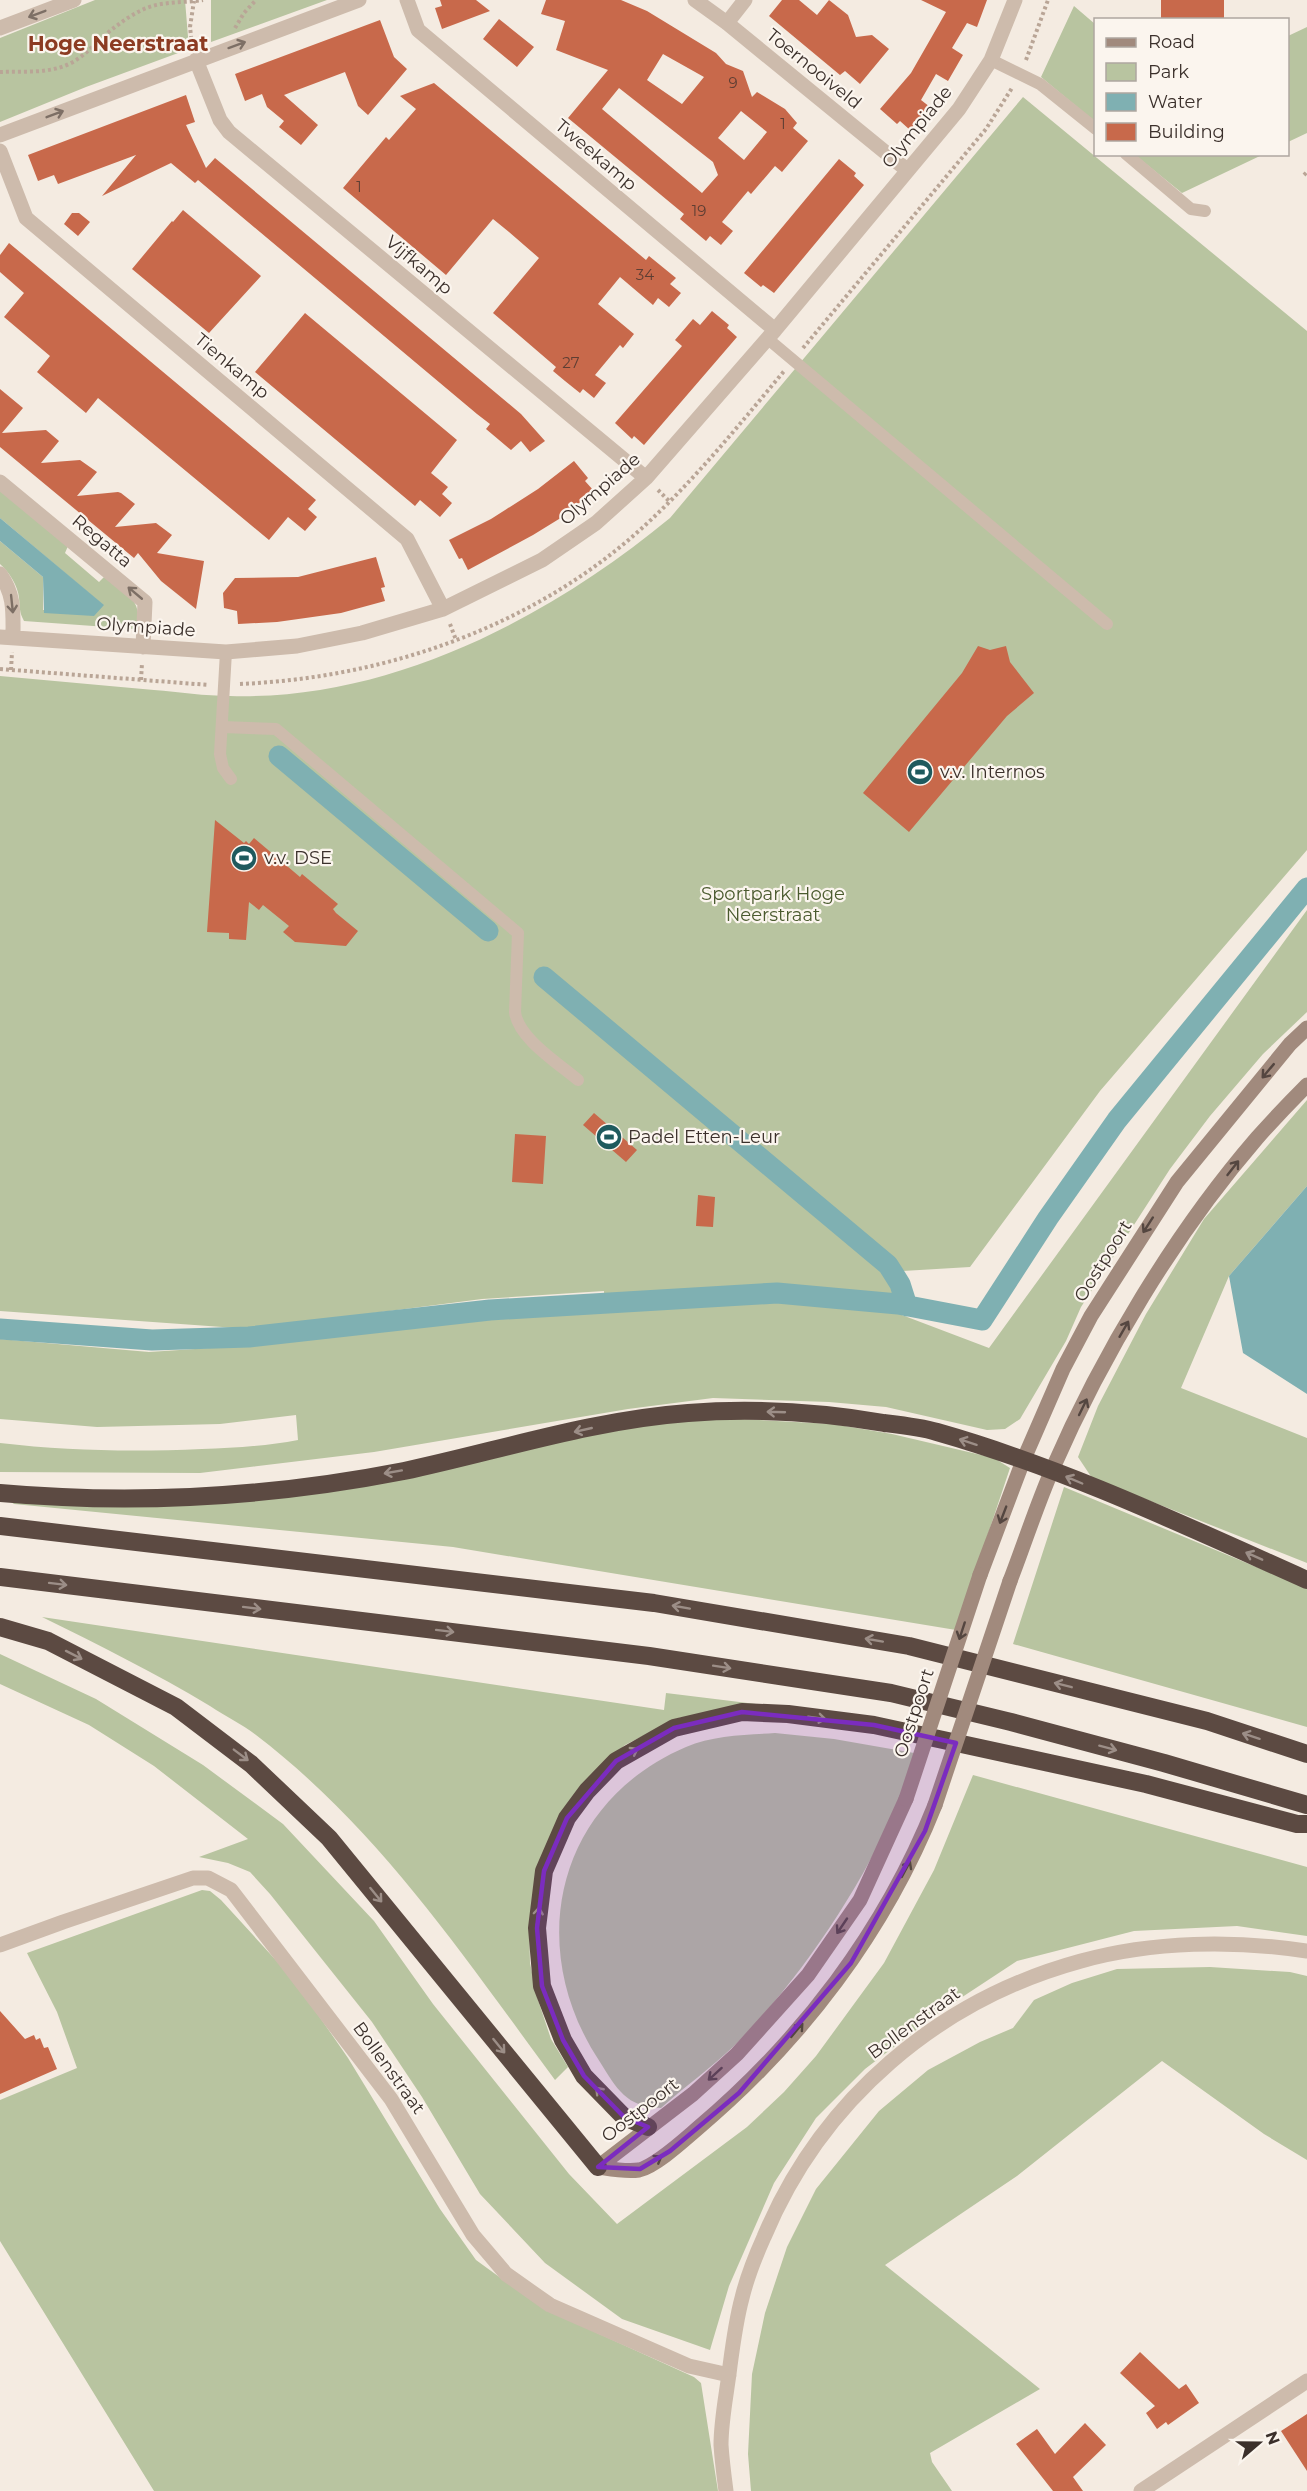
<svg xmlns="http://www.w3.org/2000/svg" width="1307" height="2491" font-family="Montserrat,sans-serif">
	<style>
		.green { fill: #b8c4a0 }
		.water { fill: #7fb0b2 }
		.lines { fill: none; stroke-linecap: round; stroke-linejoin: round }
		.canal { stroke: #7fb0b2; stroke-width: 21 }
		.building { fill: #c8694b; fill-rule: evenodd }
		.path { stroke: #b9a596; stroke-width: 4; stroke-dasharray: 3 3; stroke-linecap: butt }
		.lane { stroke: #cdbbac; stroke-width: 12 }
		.street { stroke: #cdbbac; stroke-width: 15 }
		.secondary { stroke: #a18a7d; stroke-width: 15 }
		.highway { stroke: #5c4a42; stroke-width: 18 }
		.secondary-bridge { stroke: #a18a7d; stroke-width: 15 }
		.oneway { stroke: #7d6f65 }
		.oneway2 { stroke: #544640 }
		.oneway3 { stroke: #9c8e87 }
		.marked { fill: #7b2cbf; fill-opacity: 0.2; stroke: #7b2cbf; stroke-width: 4.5; stroke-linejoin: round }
		.labels { text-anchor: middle; stroke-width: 4.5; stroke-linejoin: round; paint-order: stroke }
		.number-label { font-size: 15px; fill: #5e3e33 }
		.street-label { font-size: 18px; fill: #3b302b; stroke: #fbf5ee }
		.poi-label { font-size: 18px; fill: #3b302b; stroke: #fbf5ee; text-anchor: start }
		.park-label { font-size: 18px; fill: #4a5a2e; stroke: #fbf5ee }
		.quarter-label { font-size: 21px; font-weight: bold; fill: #8c3b22; stroke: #fbf5ee }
	</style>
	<rect width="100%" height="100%" fill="#f4ebe1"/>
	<!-- green -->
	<path class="green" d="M95,0h90l4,49 -103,38 -86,35v-84z
		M211,0h116l-116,42z
		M1074,6l21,18v98l-54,-45z
		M1307,27v106l-19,9v-106z
		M1023,97l284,234v519l-207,241 -130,176 -84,5 9,18v9l-6,4 -91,-14 -194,12v-10l-122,8 -232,30 -250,-18v-635c51,5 102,9 154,14 25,2 51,6 76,6 161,5 320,-79 440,-178z
		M1135,155h127l-80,38z
		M0,490l68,56 -3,7 34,29 6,-6c19,16 41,25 30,53l-111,-8c-5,-9 -4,-14 -5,-23 -1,-12 -10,-26 -19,-34v-23l43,36v33l60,-5 -103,-87z
		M1307,910v102l-44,42 -53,62 -40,53 -89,138 -15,34 -46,78 -15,10 -18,1 -101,-23 -57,-5 -116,-4 -85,11 -254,43 -174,21 -200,-1v-29c68,8 134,9 202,6 32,-1 65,-3 96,-9l-2,-25 -76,9 -123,3 -97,-8v-80l149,13 108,-7 232,-25 309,-21 96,13 95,36z
		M1307,1100v86l-78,90 -48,112 126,50v125l-215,-85 -14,-21 20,-51 48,-92 58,-95z
		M721,1418l112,6 59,10 102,24 16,10 -54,162 -503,-83 -439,-43 -6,-4 231,-1 424,-77z
		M1064,1487l243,101v139l-294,-83z
		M42,1617l622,93 2,-17 99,12 -87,13 -53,27 -31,29 -65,149 1,40 8,37 13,39 17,28 -13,13c-91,-123 -176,-251 -299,-345 -14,-11 -31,-19 -46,-29 -55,-33 -111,-61 -168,-89z
		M0,1654l96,45 107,66 80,59 91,97 59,83 136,170 48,50 130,-97 37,-35 32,-36 68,-93 50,-93 39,-95 334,92v69l-70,-10 -103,5 -117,30 -76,50 -76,58 -49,49 -42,65 -45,103 -19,64 -88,-31 -77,-56 -65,-69 -58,-97 -50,-75 -102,-128 -20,-22 -22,-9 -29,-6 49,-18 -94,-73 -65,-41 -89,-41z
		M775,1733l59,6 80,14c-6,17 -10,36 -17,52 -36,84 -99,177 -163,241 -23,22 -50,41 -73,62 -35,-1 -44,-19 -61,-46 -76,-114 -45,-259 86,-315 27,-12 60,-12 89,-14z
		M202,1890l8,1 11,9 73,80 54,78 92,151 36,51 37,27 71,40 110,50 7,6 17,108h-564l-154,-250v-141l77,-32 -20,-56 -30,-59z
		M1210,1967l80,5 17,4v184l-43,-26 -102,-73 -145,115 -132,89 155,124 -110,64 2,9 20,29h-201l-3,-37 4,-80 13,-61 22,-66 29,-58 63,-78 49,-41 52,-28 33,-14 21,-28 38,-17 45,-14z"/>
	<!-- water -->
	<path class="water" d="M0,518l104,87 -10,11 -50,-3 -1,-36 -43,-36z
		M1307,1186v208l-64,-41 -14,-77z"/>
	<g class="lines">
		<!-- canal -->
		<path class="canal" d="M279,756l209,175
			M544,977l344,288 12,19 7,22
			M0,1329l152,11 97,-3 241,-27 287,-17 121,11 84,16 66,-102 69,-98 190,-232"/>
	</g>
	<!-- building -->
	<path class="building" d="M440,0h36l14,11 -48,18 -7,-21 7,-2z
		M546,0h75l26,11 69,42 10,11 17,7 9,26 5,-5 28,17 12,14 -4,5 15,13 -26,31 -7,-6 -24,28 -3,-3 -26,31 11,9 -12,14 -11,-9 -4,5 -26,-22 4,-5 -116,-96 40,-48 -52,-20 9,-29 -24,-7zM663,54l41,23 -22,27 -35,-24zM619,88l94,74 5,13 -16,18 -100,-84zM741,111l26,21 -23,28 -26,-22z
		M782,0h17l18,15 12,-15 19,15 8,22 16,-2 17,14 -29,35 -15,-13 -5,4 -71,-59z
		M921,0h66l-10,27 -10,-4 -15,25 11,7 -15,26 -12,-7 -15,26 9,7 -20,23 -10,-9 -3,3 -17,-15 31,-36 35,-61z
		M1161,0h63v20h-63z
		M499,19l35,28 -17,20 -34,-28z
		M380,20l14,37 13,12 -39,46 -10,-9 -13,-34 -61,23 34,30 -17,20 -22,-18 5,-6 -17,-14 -5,-13 -17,7 -10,-27z
		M434,83l212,177 3,-4 27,22 -6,6 11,9 -12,14 -11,-9 -5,7 -33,-28 -22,27 36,30 -11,14 -3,-3 -25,30 11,8 -12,15 -11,-9 -3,4 -15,-12 -12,-10 3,-4 -63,-54 46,-55 -30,-26 -16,-13 -47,56 -103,-87 43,-51 3,3 27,-31 -16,-13z
		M186,95l9,27 -9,3 20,43 9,-10 306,256 24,27 -15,11 -9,-11 -10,9 -25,-21 4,-5 -13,-10 -279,-234 -3,3 -24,-20 -69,33 34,-41 -78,29 -4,-9 -16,6 -10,-26z
		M839,159l17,14 -2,3 10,9 -90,108 -11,-8 -2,2 -17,-14z
		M183,210l78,66 -52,57 -77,-64 40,-48 1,1z
		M72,213h7l11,9 -12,14 -14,-12z
		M9,243l307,257 -8,9 9,8 -12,14 -17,-14 -19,23 -171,-142 -12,15 -49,-41 13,-16 -46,-39 20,-24 -24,-21v-17z
		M712,311l17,14 -2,3 10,9 -93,108 -10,-9 -2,3 -17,-16 67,-77 -7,-6 18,-21 7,6z
		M305,313l152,127 -26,33 17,14 -6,7 10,9 -12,14 -20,-17 -5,6 -160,-134z
		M0,389l23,19 -21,25 44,-3 13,11 -18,22 39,-3 17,12 -20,24 41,-4 3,1 14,11 -20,23 41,-4 16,12 -15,18 47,8 -8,48 -35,-28 -23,-28 -4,5 -134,-111z
		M574,461l14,17 -3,3 9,10 -35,28 -26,16 -65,35 -6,-12 -3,1 -10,-19 42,-21 47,-30z
		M376,557l9,30 -4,1 4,13 -44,12 -64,9 -39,2 -1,-13 -13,-3 -1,-15 12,-15 63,-1z
		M978,646l12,4 16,-4 4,16 24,31 -27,23 -98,116 -46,-39 99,-120z
		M215,820l29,23 2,-2 3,3 5,-6 46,39 2,-3 36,30 -5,5 3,4 22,18 -12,15 -51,-4 -12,-10 6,-6 -26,-21 -4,5 -10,-8 -3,38 -17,-1v-6l-22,-1z
		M594,1113l43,37 -11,12 -43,-37z
		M515,1134l31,2 -3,48 -31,-2z
		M698,1195l17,2 -2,30 -17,-1z
		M0,2011l25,28 9,-4 2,5 4,-2 4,10 4,-1 9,22 -57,25z
		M1140,2352l39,37 7,-5 13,19 -31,22 -2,-3 -9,7 -11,-16 9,-7 -35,-33z
		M1307,2414v57l-26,-40z
		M1085,2423l21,22 -33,32 10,14h-30l-37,-47 21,-15 18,25z"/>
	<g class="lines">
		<!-- path -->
		<path class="path" d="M235,28l9,-15 12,-13
			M192,45l-2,-18 4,-26
			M1026,60l22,-60
			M0,72c23,-1 48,2 69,-8 15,-7 24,-19 36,-29 12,-10 24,-19 39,-26 18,-8 40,-6 59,-9
			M1304,175l3,-3
			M803,348l183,-219 26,-41
			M658,490l12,12
			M450,624l6,16
			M0,669l209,16
			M11,670l1,-18
			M141,680l1,-17
			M240,684c144,-6 293,-57 401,-155 53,-48 98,-104 144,-159"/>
		<!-- lane -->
		<path class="lane" d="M991,60l49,24 56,45
			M1126,154l65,55 14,2
			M768,339l339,285
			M226,652l-6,102 3,14 8,11
			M222,727l54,2 242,204 -3,79c3,26 43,51 63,68"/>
		<!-- street -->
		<path class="street" d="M407,0l11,30 357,300
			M695,0l32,23 180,147
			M727,23l18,-23
			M0,28l74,-28
			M196,60l24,60 9,12 417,346
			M0,135l359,-135
			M0,151l26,67 381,321 36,70
			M0,482l145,120 -2,45
			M0,574c15,21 13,39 13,64
			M0,637l226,15 71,-6 65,-13 81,-24 99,-49 54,-37 50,-45 129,-148 184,-221 32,-49 24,-60
			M0,1945l63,-23 130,-44h15l23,12 160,209 82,136 33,39 44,31 139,61 40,9
			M726,2491c-2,-15 -4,-31 -5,-46 0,-26 6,-53 9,-79 3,-23 6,-46 12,-68 5,-21 13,-41 22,-61 57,-137 174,-237 317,-276 72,-20 153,-21 226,-10
			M1141,2491l166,-110"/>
		<!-- secondary -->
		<path class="secondary" d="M980,1575l43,-114 40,-92 28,-53 86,-134 113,-138 17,-16
			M1010,1581c14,-36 26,-74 42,-111 50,-115 123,-237 205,-332 16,-18 33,-36 50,-53
			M598,2167c13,2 27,5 41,3 17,-4 45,-30 59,-42 103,-87 187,-197 237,-323
			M598,2167l95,-73 44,-40 71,-79 52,-75 46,-101"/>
		<!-- highway -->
		<path class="highway" d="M0,1493c135,12 271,4 404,-22 94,-20 188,-51 284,-58 65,-5 131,-1 196,10 17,2 36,4 53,9 127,36 249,94 370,148
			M0,1526l654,77 255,43 298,75 100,33
			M0,1577l649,79 242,37 120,29 153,41 143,42
			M0,1627l48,14 128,66 75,57 78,74 269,329
			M648,2127l-24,-10 -40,-41 -21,-36 -21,-54 -5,-58 7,-57 23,-53 20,-27 29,-30 58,-33 68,-16 46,2 86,11 272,59 151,40h10"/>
		<!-- secondary-bridge -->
		<path class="secondary-bridge" d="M906,1799l74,-224
			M935,1805l75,-224"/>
	</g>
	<!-- one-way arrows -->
	<defs><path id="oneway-shaft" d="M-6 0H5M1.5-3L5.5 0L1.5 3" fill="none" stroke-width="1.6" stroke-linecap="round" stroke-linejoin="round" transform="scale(1.5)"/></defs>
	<g class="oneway">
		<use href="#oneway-shaft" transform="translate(37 14) rotate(159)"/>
		<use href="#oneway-shaft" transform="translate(237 45) rotate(-20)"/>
		<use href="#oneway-shaft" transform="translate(55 114) rotate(-21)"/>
		<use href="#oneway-shaft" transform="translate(135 593) rotate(-140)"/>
		<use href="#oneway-shaft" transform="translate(12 604) rotate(84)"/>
	</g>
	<g class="oneway2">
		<use href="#oneway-shaft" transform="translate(1268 1071) rotate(130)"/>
		<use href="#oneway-shaft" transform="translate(1233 1168) rotate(-52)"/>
		<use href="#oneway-shaft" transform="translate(1148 1225) rotate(123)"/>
		<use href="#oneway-shaft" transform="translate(1124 1329) rotate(-60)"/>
		<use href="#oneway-shaft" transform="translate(1083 1407) rotate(-64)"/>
		<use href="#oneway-shaft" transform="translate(1003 1515) rotate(111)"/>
		<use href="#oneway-shaft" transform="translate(962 1631) rotate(108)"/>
		<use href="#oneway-shaft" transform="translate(906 1869) rotate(-62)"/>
		<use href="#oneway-shaft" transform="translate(842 1926) rotate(124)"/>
		<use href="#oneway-shaft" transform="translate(797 2030) rotate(-50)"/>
		<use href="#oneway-shaft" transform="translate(715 2074) rotate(138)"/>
		<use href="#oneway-shaft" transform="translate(654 2161) rotate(-31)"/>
	</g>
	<g class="oneway3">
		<use href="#oneway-shaft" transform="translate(776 1412) rotate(-178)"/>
		<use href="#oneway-shaft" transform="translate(583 1430) rotate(167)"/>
		<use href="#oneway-shaft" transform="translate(968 1442) rotate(-162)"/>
		<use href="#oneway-shaft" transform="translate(393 1472) rotate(170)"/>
		<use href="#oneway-shaft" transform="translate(1074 1480) rotate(-157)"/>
		<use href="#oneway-shaft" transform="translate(1254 1556) rotate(-156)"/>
		<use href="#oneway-shaft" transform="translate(58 1584) rotate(7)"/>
		<use href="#oneway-shaft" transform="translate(681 1607) rotate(-170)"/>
		<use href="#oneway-shaft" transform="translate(252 1608) rotate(7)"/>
		<use href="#oneway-shaft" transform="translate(445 1631) rotate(7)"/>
		<use href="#oneway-shaft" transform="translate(874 1640) rotate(-170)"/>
		<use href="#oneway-shaft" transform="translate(74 1655) rotate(27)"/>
		<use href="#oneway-shaft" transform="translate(722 1667) rotate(9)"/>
		<use href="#oneway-shaft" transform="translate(1063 1685) rotate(-166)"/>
		<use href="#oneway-shaft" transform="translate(817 1718) rotate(8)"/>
		<use href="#oneway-shaft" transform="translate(1251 1736) rotate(-162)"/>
		<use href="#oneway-shaft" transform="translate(1108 1748) rotate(15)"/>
		<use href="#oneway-shaft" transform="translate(630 1753) rotate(-29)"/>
		<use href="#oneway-shaft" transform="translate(241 1755) rotate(37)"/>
		<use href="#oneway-shaft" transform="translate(376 1895) rotate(51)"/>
		<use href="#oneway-shaft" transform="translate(538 1916) rotate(-83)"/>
		<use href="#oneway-shaft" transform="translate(499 2046) rotate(51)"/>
		<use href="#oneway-shaft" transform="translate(602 2094) rotate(-133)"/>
	</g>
	<!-- marked area -->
	<path class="marked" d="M742,1712l132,13 82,18 -31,88 -74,132 -112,130 -69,58 -30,18 -42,-2 50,-40 -24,-10 -40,-41 -21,-36 -21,-54 -5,-58 7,-57 23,-53 49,-57 58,-33z"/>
	<!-- icons -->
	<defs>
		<symbol id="stadium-disc" viewBox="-11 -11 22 22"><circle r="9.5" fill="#1f5a5e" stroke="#fbf5ee"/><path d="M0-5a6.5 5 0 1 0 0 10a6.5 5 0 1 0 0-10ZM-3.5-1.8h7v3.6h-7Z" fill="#fff"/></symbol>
	</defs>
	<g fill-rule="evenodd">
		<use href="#stadium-disc" x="905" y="757" width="30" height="30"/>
		<use href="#stadium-disc" x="229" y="843" width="30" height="30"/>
		<use href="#stadium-disc" x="594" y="1122" width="30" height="30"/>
	</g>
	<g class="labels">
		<!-- number labels -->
		<g class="number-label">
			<text x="733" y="88">9</text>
			<text x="783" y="129">1</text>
			<text x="359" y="192">1</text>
			<text x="699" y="216">19</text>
			<text x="645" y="280">34</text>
			<text x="571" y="368">27</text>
		</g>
		<!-- street labels -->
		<g class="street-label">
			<text transform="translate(814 69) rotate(39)" y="6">Toernooiveld</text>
			<text transform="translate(917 127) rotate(-51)" y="6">Olympiade</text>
			<text transform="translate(596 155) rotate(40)" y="6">Tweekamp</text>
			<text transform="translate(419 265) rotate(40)" y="6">Vijfkamp</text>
			<text transform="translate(232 366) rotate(40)" y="6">Tienkamp</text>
			<text transform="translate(600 489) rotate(-41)" y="6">Olympiade</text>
			<text transform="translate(102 541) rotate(40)" y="6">Regatta</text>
			<text transform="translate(146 627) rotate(4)" y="6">Olympiade</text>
			<text transform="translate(1103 1261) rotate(-58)" y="6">Oostpoort</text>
			<text transform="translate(914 1713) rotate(-72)" y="6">Oostpoort</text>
			<text transform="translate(914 2023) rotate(-36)" y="6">Bollenstraat</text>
			<text transform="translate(389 2068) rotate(54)" y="6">Bollenstraat</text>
			<text transform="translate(640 2110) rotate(-38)" y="6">Oostpoort</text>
		</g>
		<!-- poi labels -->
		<g class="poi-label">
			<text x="940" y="778">v.v. Internos</text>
			<text x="264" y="864">v.v. DSE</text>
			<text x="628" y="1143">Padel Etten-Leur</text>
		</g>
		<!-- park labels -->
		<g class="park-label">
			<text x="773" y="900">Sportpark Hoge<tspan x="773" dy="21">Neerstraat</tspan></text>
		</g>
		<!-- quarter labels -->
		<g class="quarter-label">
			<text x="118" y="51">Hoge Neerstraat</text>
		</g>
	</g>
	<!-- legend -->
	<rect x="1094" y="18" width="195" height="138" fill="#fbf5ee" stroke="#aea6a0" stroke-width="1.5"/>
	<rect x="1106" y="38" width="30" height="9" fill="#a18a7d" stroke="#aea6a0" stroke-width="1.5"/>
	<text x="1148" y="48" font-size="18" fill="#3b302b">Road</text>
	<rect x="1106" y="63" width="30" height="18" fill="#b8c4a0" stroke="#aea6a0" stroke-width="1.5"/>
	<text x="1148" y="78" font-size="18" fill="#3b302b">Park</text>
	<rect x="1106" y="93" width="30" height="18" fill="#7fb0b2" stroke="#aea6a0" stroke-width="1.5"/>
	<text x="1148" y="108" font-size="18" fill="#3b302b">Water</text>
	<rect x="1106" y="123" width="30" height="18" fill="#c8694b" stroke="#aea6a0" stroke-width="1.5"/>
	<text x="1148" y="138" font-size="18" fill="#3b302b">Building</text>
	<!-- north arrow -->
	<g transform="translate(1259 2443) rotate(70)" stroke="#fbf5ee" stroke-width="4.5" paint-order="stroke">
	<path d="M0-4.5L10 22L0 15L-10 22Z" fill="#3b302b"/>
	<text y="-9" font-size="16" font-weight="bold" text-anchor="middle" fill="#3b302b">N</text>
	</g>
</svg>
